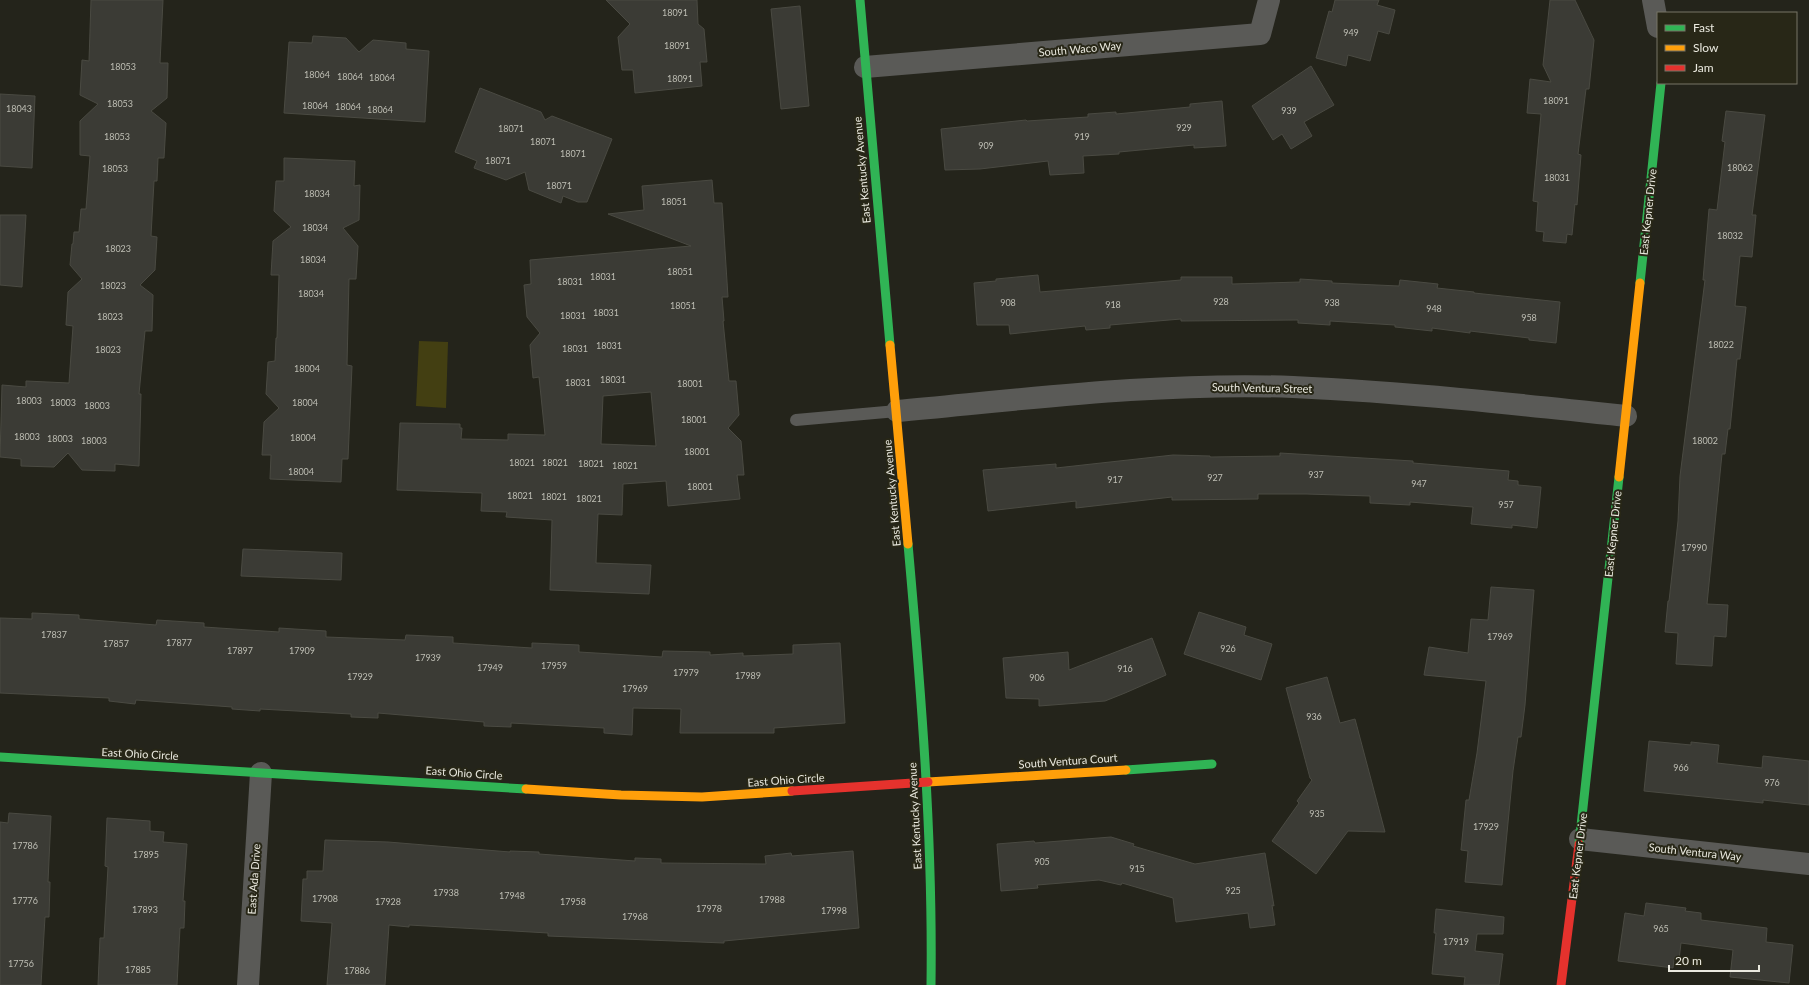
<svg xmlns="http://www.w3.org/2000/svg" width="1809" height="985" font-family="Lato,sans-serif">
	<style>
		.water { fill: #433f12 }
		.building { fill: #3b3b35; stroke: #4a4a42; fill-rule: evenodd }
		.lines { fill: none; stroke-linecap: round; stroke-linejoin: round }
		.lane { stroke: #5a5a57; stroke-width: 12 }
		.street { stroke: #5a5a57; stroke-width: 22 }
		.fast { stroke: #30b455; stroke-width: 9 }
		.slow { stroke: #ff9f0a; stroke-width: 9 }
		.jam { stroke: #e5322d; stroke-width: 9 }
		.labels { text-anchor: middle; stroke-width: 4; stroke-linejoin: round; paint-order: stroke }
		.number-label { font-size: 9px; fill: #bebeb4 }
		.street-label { font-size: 11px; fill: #eae9df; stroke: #282717 }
	</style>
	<rect width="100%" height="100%" fill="#24241b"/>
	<!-- water -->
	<path class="water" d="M419,341l29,1 -2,66 -30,-2z"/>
	<!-- building -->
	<path class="building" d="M91,0h72l-3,63h8l-1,35 -16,13 15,12 -2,35h-6l-1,23h-3l-3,55 6,1 -2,33 -15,15 13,10 -1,36h-7l-6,63h2l-2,72 -24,-2v7l-33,-1 -14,-17 -14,14 -33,-1v-7l-21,-2 2,-72 24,2v-6l43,2 4,-57 -7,-1 2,-33 14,-13 -12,-14 2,-21h1l1,-12h5l2,-23h5l4,-53 -10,-1v-34l18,-17 -18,-9 2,-35 7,1z
		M606,0h91l1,24 6,5 3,33h-7l2,24 -67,7 -2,-23h-11l-4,-33 12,-13z
		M1335,0h44l-2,5 18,5 -6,24 -11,-3 -8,30 -22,-6 -2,11 -30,-8 13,-47 3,1z
		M1550,0h25l19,40 -5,49h-3l-8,65 3,1 -4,50 -2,-1 -3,31 -5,-1 -1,9 -23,-2 1,-9 -8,-1 2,-29 -5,-1 8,-87 -14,-1 3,-34 21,3 -8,-17z
		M800,6l9,100 -28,3 -10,-100z
		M313,36l33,2 13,14 14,-12 33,3v6l23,2 -4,71 -141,-9 5,-71 23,1z
		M1311,66l23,39 -30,17 8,14 -21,13 -9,-15 -9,6 -21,-34z
		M480,88l61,24 4,8 7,-4 60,23 -25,63h-9l-15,-6 -2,7 -32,-13 -4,-18 -19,8 -32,-12 3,-7 -22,-9z
		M0,94l35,2 -3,72 -32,-2z
		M1222,101l4,45 -32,2v-3l-75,7v2l-36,2 1,17 -34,2 -2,-14 -68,8 -35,1 -4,-41 85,-9 1,1 61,-4v-3l28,-2v2l74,-7v-3z
		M1726,111l39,4 -13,100h4l-4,42 -12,-1 -5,50 11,1 -6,52h-3l-7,70h-2l-3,25h-3l-15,150 21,1 -2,32 -12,-1 -2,30 -36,-2 2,-31 -13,-1 3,-31h1l9,-80 2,-45 25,-196h-2l6,-71 8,1 8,-68 -3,-1z
		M284,158l71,3 -1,25 6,-1 -1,35 -16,8 15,18 -2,33h-7l-2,86 5,1 -4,93h-6l-1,23 -71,-3 1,-24h-9l2,-33 15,-14 -13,-14 2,-32 7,-1 1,-23h1l2,-63h-8l2,-34 18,-14 -17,-16 2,-30h8z
		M712,180l2,23h8l6,94h-6l2,24h-1l6,60h7l3,34 -11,13 13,13 3,34h-7l3,24 -72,7 -2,-25 -43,3 -1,31 -24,-1 -2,49 55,2 -2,29 -99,-4 2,-70 -46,-3 1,-5 -26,-1 1,-18 -85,-3 3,-67 60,1v4h2l-1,11 47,1v-6l37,1 -6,-58 -6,1 -3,-33 10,-12 -13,-16 -3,-32 7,-1 -1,-24 161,-14 -83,-32 36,-4 -2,-24zM651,392l5,54 -55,-2 2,-48z
		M0,215h26l-4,72 -22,-2z
		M1038,275l2,17 141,-12v-3h51v7l68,-2v-3l32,2v2l67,3 1,-6 38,4 -1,4 37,4v1l86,9 -4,41 -27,-3v-2l-59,-7v2l-38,-5v3l-37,-4v-2l-65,-4v4l-32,-2v-3l-117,1v-2l-71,6v3l-24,2 -1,-4 -75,8 -1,-9h-32l-3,-42 22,-2v-2z
		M1280,453l133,8v2l96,8 -1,9 10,1v4l23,2 -4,41 -25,-3v3l-41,-4 2,-17 -63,-5v3l-40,-2v-7l-64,-2h-48v5l-86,1v-3l-96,11v-7l-88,10 -5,-41 73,-6v4l117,-13 37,1v1l70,-1z
		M243,549l99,4 -1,27 -100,-4z
		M1491,587l43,3 -9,115 -4,32h-3l-5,34 -11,114 -37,-3 3,-31 -7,-1 5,-50h3l8,-47 9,-72 -62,-6 5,-28 39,6 3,-34 17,1z
		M1199,612l47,15 -2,8 28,9 -11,36 -77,-26z
		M32,613l47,2v4l77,6 1,-5 47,3v4l75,5v-4l47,3v6l79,3 1,-5 47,2v6l79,5v-5l47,2v7l83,5 1,-6 47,1v3l33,-2v3l50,-2v-9l47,-2 5,80 -71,5v5h-94l1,-24 -48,-1 -1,27 -28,-2v-5l-93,-5v4l-27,-1v-4l-106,-9v5l-27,-1v-3l-91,-5v2l-28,-2v-2l-96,-7 -1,4 -26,-3v-3l-109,-5v-75l32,1z
		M1152,638l14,37 -41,18 -20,8 -66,5v-7l-33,-1 -3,-40 65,-6 1,18z
		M1327,677l13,46 15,-4 30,113 -37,-1 -32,43 -44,-33 27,-38 -2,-2 15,-21 -2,-2 -24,-90z
		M1649,741l42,4v-3l28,3 -2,18 45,5 1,-12 46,5v44l-46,-5v3l-119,-12z
		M9,813l42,3 -3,66h2l-1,35h-4l-4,68h-41v-163l8,1z
		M107,818l43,3v10l14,1 -1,10 24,2 -4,57h2l-1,27h-4l-3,57h-79l2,-47h4l4,-71 -3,-1z
		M1111,837l23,7 -1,2 62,18 70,-11 9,53 -2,-1 3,20 -25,3 -2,-15 -72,9 -3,-24 -51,-15 -1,2 -22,-5 -62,5 1,3 -37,3 -4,-47 37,-3 1,2z
		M325,840l63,2 122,10v-1l29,1v2l96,7v-3l26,1v4l105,1 -1,-8 26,-3 1,3 61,-5 6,77 -135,13v2l-176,-7v-3l-139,-8v2l-20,-2 -4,60h-58l5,-62 -31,-2 2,-42h4v-8h16z
		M1646,903l40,5 -1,3 16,2v7l66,8 -1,14 27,3 -4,38 -59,-6 3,-27 -52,-7 -2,17 -5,-1 -1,9 -55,-7 7,-48 19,3z
		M1436,909l68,8 -1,17h-26l-2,17 28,3 -4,31h-35l1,-8 -33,-3 4,-41h-2z"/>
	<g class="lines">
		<!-- lane -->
		<path class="lane" d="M796,420l101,-9"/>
		<!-- street -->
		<path class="street" d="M1653,0l5,27
			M865,67l395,-33 9,-34
			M897,411c131,-12 264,-29 396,-24 111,5 222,17 333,29
			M1580,839l229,25
			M248,985l13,-212"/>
		<!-- fast -->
		<path class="fast" d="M860,0l30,345
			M1640,283l21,-200
			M908,544c13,146 25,294 23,441
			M0,757l526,32
			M1126,770l86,-6
			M1579,844l40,-367"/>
		<!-- slow -->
		<path class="slow" d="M890,345l18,199
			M1619,477l21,-194
			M928,782l198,-12
			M526,789l95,6 81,2 90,-6"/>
		<!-- jam -->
		<path class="jam" d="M792,791l136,-9
			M1561,985l18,-141"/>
	</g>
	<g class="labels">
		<!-- number labels -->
		<g class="number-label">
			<text x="675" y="16">18091</text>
			<text x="1351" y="36">949</text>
			<text x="677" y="49">18091</text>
			<text x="123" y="70">18053</text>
			<text x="317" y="78">18064</text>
			<text x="350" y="80">18064</text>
			<text x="382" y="81">18064</text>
			<text x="680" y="82">18091</text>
			<text x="1556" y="104">18091</text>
			<text x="120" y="107">18053</text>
			<text x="315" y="109">18064</text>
			<text x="348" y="110">18064</text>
			<text x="19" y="112">18043</text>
			<text x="380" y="113">18064</text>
			<text x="1289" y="114">939</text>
			<text x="1184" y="131">929</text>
			<text x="511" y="132">18071</text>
			<text x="117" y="140">18053</text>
			<text x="1082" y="140">919</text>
			<text x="543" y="145">18071</text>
			<text x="986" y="149">909</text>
			<text x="573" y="157">18071</text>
			<text x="498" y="164">18071</text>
			<text x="1740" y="171">18062</text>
			<text x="115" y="172">18053</text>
			<text x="1557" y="181">18031</text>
			<text x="559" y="189">18071</text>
			<text x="317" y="197">18034</text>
			<text x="674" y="205">18051</text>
			<text x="315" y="231">18034</text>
			<text x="1730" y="239">18032</text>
			<text x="118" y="252">18023</text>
			<text x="313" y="263">18034</text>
			<text x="680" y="275">18051</text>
			<text x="603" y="280">18031</text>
			<text x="570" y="285">18031</text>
			<text x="113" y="289">18023</text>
			<text x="311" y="297">18034</text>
			<text x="1221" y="305">928</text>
			<text x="1008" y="306">908</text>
			<text x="1332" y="306">938</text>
			<text x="1113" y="308">918</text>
			<text x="683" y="309">18051</text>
			<text x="1434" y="312">948</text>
			<text x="606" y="316">18031</text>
			<text x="573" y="319">18031</text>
			<text x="110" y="320">18023</text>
			<text x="1529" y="321">958</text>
			<text x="1721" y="348">18022</text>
			<text x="609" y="349">18031</text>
			<text x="575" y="352">18031</text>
			<text x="108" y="353">18023</text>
			<text x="307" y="372">18004</text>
			<text x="613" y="383">18031</text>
			<text x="578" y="386">18031</text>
			<text x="690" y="387">18001</text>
			<text x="29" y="404">18003</text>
			<text x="63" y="406">18003</text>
			<text x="305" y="406">18004</text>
			<text x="97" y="409">18003</text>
			<text x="694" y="423">18001</text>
			<text x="27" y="440">18003</text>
			<text x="303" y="441">18004</text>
			<text x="60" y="442">18003</text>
			<text x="94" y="444">18003</text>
			<text x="1705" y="444">18002</text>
			<text x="697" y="455">18001</text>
			<text x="522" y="466">18021</text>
			<text x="555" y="466">18021</text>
			<text x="591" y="467">18021</text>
			<text x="625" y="469">18021</text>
			<text x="301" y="475">18004</text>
			<text x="1316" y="478">937</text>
			<text x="1215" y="481">927</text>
			<text x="1115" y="483">917</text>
			<text x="1419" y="487">947</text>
			<text x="700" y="490">18001</text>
			<text x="520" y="499">18021</text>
			<text x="554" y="500">18021</text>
			<text x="589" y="502">18021</text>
			<text x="1506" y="508">957</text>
			<text x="1694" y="551">17990</text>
			<text x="54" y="638">17837</text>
			<text x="1500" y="640">17969</text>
			<text x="179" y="646">17877</text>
			<text x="116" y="647">17857</text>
			<text x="1228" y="652">926</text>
			<text x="240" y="654">17897</text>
			<text x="302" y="654">17909</text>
			<text x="428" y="661">17939</text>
			<text x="554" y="669">17959</text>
			<text x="490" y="671">17949</text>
			<text x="1125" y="672">916</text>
			<text x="686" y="676">17979</text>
			<text x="748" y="679">17989</text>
			<text x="360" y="680">17929</text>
			<text x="1037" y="681">906</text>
			<text x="635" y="692">17969</text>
			<text x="1314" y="720">936</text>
			<text x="1681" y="771">966</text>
			<text x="1772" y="786">976</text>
			<text x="1317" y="817">935</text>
			<text x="1486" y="830">17929</text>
			<text x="25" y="849">17786</text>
			<text x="146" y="858">17895</text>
			<text x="1042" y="865">905</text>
			<text x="1137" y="872">915</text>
			<text x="1233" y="894">925</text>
			<text x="446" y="896">17938</text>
			<text x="512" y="899">17948</text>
			<text x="325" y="902">17908</text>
			<text x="772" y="903">17988</text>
			<text x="25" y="904">17776</text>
			<text x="388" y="905">17928</text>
			<text x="573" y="905">17958</text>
			<text x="709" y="912">17978</text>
			<text x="145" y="913">17893</text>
			<text x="834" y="914">17998</text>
			<text x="635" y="920">17968</text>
			<text x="1661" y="932">965</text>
			<text x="1456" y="945">17919</text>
			<text x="21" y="967">17756</text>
			<text x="138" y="973">17885</text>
			<text x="357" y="974">17886</text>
		</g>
		<!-- street labels -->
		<g class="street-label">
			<text transform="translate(1080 49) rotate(-5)" y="4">South Waco Way</text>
			<text transform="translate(862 170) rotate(-95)" y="4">East Kentucky Avenue</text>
			<text transform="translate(1648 212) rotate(-84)" y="4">East Kepner Drive</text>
			<text transform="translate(1262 388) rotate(1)" y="4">South Ventura Street</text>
			<text transform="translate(892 493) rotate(-95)" y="4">East Kentucky Avenue</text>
			<text transform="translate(1613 534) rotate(-84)" y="4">East Kepner Drive</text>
			<text transform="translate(140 754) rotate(3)" y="4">East Ohio Circle</text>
			<text transform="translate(1068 761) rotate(-4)" y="4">South Ventura Court</text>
			<text transform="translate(464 773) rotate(4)" y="4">East Ohio Circle</text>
			<text transform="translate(786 780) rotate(-4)" y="4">East Ohio Circle</text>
			<text transform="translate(915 816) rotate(-93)" y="4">East Kentucky Avenue</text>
			<text transform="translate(1695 852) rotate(6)" y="4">South Ventura Way</text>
			<text transform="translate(1578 856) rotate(-83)" y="4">East Kepner Drive</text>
			<text transform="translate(254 879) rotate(-86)" y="4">East Ada Drive</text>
		</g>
	</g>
	<!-- legend -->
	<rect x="1657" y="12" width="140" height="72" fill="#282717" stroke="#767567"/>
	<rect x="1665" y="25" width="20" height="6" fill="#30b455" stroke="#767567"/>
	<text x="1693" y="32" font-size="12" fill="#eae9df">Fast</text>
	<rect x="1665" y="45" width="20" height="6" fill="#ff9f0a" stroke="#767567"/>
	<text x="1693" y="52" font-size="12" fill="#eae9df">Slow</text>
	<rect x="1665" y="65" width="20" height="6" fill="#e5322d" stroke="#767567"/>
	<text x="1693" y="72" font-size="12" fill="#eae9df">Jam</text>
	<!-- scale -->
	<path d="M1669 965v6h90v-6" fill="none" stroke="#eae9df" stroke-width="2"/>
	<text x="1675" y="965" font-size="12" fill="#eae9df" stroke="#282717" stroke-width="3" paint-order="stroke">20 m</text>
</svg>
